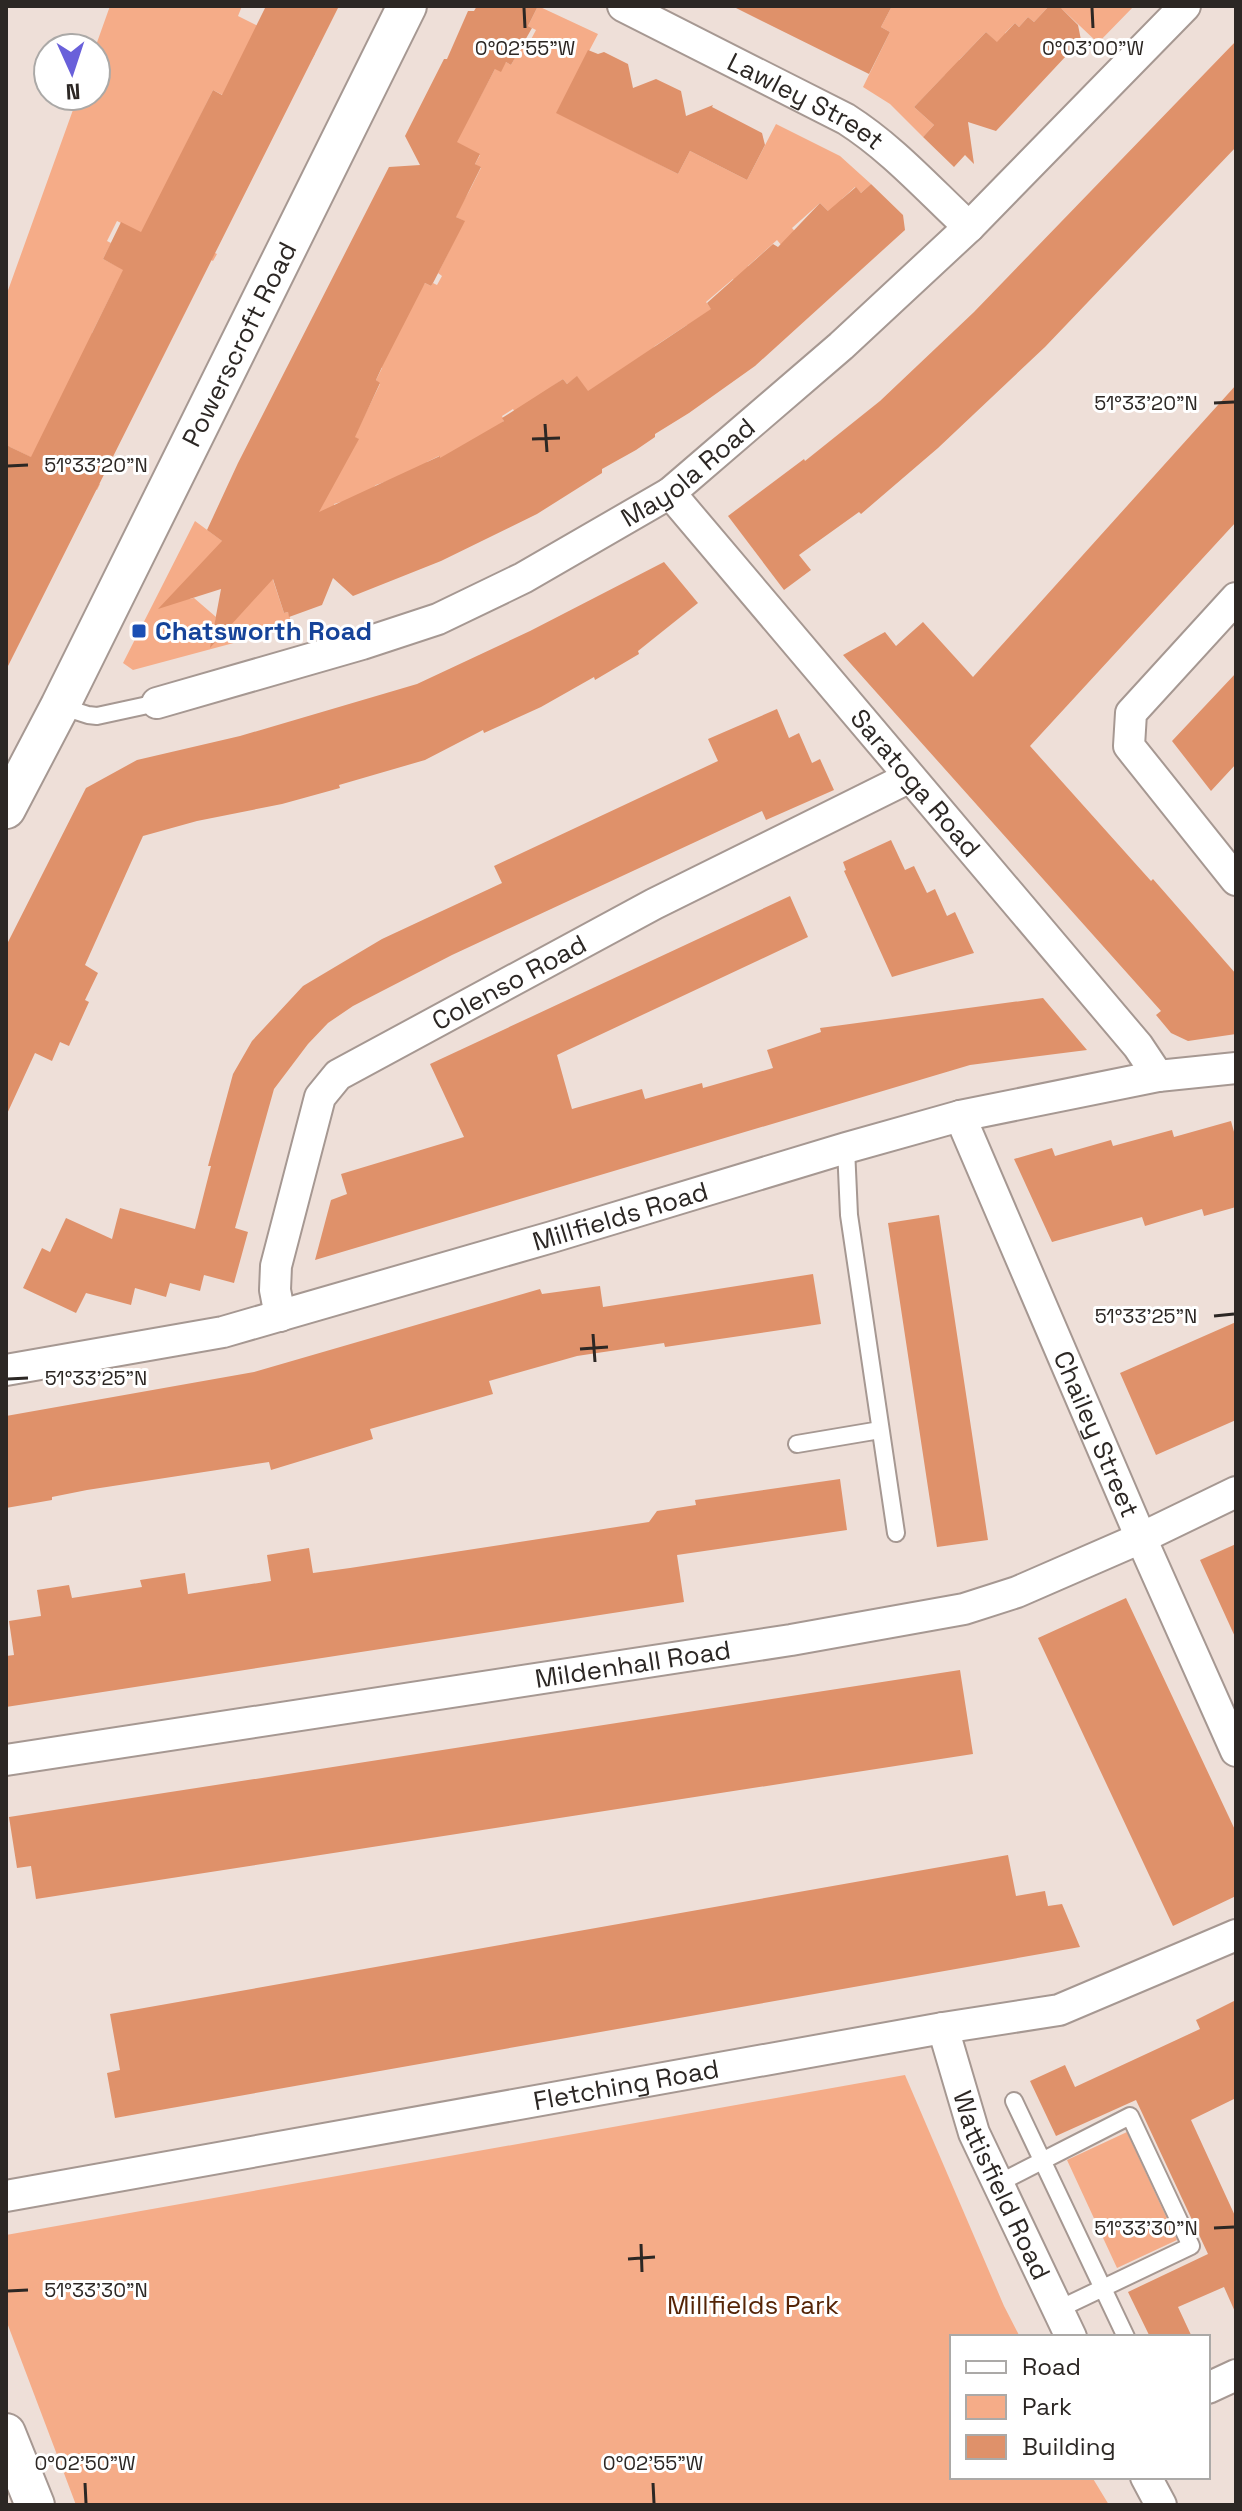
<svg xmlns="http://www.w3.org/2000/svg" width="1242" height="2511" font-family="'Space Grotesk',sans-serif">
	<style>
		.green { fill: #f5ac88 }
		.building { fill: #df916a }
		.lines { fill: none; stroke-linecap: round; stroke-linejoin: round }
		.service-casing { stroke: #a69892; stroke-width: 20 }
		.minor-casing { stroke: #a69892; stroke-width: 34 }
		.tertiary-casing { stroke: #a69892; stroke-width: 42 }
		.service { stroke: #fff; stroke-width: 16 }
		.minor { stroke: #fff; stroke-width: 30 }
		.tertiary { stroke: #fff; stroke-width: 38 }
		.ticks { fill: none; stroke: #2c2724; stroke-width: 3 }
		.transit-dot { fill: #1a4fb4; stroke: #fff; stroke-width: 3 }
		.labels { text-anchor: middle; stroke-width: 6; stroke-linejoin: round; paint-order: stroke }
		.street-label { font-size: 26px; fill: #2c2724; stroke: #fff }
		.transit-label { font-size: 26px; font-weight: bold; fill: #164399; stroke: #fff; text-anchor: start }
		.park-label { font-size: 26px; fill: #552406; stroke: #fff }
		.ticks-label { font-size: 20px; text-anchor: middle; fill: #2c2724; stroke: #fff; stroke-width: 6; stroke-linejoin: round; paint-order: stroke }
	</style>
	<rect width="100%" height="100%" fill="#eedfd8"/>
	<!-- green -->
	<path class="green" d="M110,6h132l-4,10 77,38 -3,5 -72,45 -27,-14 -64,129 68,35 -4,7 -42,-21 -3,6 -51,-25 -10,20 4,2 -8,16 43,22 -31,6 -23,46 19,10 -49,122 38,19 -3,6 -87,-43 -4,7v-158l72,-200h18l-1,-48z
		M538,6l60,28 -41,78 121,62 12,-23 57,29 29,-56 64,32 31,28 -10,9 -6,-6 -13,12 -1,25 -21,-21 -28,25 19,22 -15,13 -19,-23 -29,26 5,35 -20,-22 -27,23 20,25 -39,-2 -32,21 -53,65 -25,-34 -10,7 -4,-5 -10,7 3,5 -40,23 -3,-5 -11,7 2,5 -59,46 -6,-11 -12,6 5,11 -42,7 -14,5 -32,27 -3,-10 -7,2 16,45 -80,22 14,42 4,-1 5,15 -160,43 -10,-7 72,-142 38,28 -44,50 5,-1 22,19 -1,6 139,-176 4,-8 -4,-2 26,-53 -4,-4 6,-12 -13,-8 56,-77 6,3 2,-3 4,2 5,-9 -4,-3 26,-52 -14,-7c17,-12 21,-28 31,-46l-6,-4 5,-9 -24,-13 39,-73 11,-7 5,3 6,-11 3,-13 8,4 8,-15 -8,-4z
		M892,6h157l-15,16 -6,-5 -9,10 -4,-4 -10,10 1,18 -20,-19 -27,28 6,33 -20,-18 -31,32 20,18 -11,12 -33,-33 -27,-17 27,-55 -9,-5z
		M1055,6h79l-36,37 -36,-34z
		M905,2075l99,231 16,31h-68v140h140l17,28h-1033l-70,-185v-85z
		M1127,2132l50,108 -60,28 -50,-108z"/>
	<!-- building -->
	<path class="building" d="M266,6h73l-333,664v-225l25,12 92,-187 -20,-11 18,-37 20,10 72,-142 9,5z
		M477,6h61l-10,20 4,2 -21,37 -5,-3 -5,10 -6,-3 -38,73 23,12 -5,10 6,3 -25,50 9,4 -32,62 -2,3 -6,-3 -43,84 -6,13 4,3 -25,54 4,2 -40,73 121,-56v2l64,-37 -2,-3 61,-39 4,5 10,-8 11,15 123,-82 -4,-6 66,-59 5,3 42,-44 8,8 28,-24 5,6 10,-9 32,31 2,15 -150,136 -66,47 -34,21v3l-19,13 -34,19v4l-65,41 -96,47 -88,35 -20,-18 -11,27 -33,12 -1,-5 -4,1 -11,-34 -63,69 11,-59 -63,20 64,-68 -15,-11 31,-67 151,-296 31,-2 -15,-29 39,-77h3l21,-48h6z
		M732,6h160l-11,21 9,5 -21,42z
		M1049,6h10l19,19 3,15 -85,91 -28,-9 6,42 -9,-9 -11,12 -31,-30 11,-12 -20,-18 72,-75 11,10 18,-19 4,4 9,-10 6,5z
		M1236,41v106l-191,200 -107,101 -77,66 -2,-2 -60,43 12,15 -27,20 -56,-74 76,-57 1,2 75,-60 94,-89z
		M588,50l10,4 6,-2 24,12 5,24 23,-9 25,12 5,25 27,-11 -1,2 50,26 3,12 -18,35 -57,-29 -12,23 -122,-61z
		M1236,385v137l-206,224 121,135 2,-2 83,95v60l-48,7 -17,-8 -15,-18 5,-4 -318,-356 42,-23 11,14 27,-24 50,55z
		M664,562l34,41 -60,48 1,3 -44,26 -1,-3 -53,30 -57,26 -1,-3 -58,30 -86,25 1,3 -58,16 -85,17 -54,15 -58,129 13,8 -13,27 4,2 -20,44 -9,-4 -8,19 -17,-8 -29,63v-170l80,-158 51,-28 103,-24 177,-52 113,-53z
		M1236,673v91l-25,27 -39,-50z
		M777,709l12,29 10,-5 13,30 8,-4 14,31 -68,30 -4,-9 -310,144 -99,51 -25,17 -20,21 -34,45 -39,139 13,4 -14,51 -30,-8 -4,16 -30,-8 -4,14 -31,-9 -4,17 -45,-12 -10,20 -53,-25 19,-40 8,4 16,-34 46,21 8,-31 75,21 16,-63h-3l25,-92 19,-33 51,-55 79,-47 120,-56 -8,-17 224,-105 -10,-22z
		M891,840l14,30 9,-4 13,27 8,-4 12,27 8,-4 19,41 -82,24 -48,-106 2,-1 -3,-8z
		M790,896l18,41 -251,118 15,54 70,-20 3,10 57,-16 1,5 70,-20 -6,-18 54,-18 -1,-4 223,-30 44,52 -117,15 -655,195 16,-60 16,-6 -6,-20 123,-37 -34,-73z
		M1231,1121l5,18v68l-32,9 -2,-7 -57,17 -3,-9 -90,25 -38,-83 38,-11 3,8 56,-16 2,6 59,-16 2,7z
		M939,1215l49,325 -51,7 -49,-324z
		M813,1274l8,50 -156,23 -1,-4 -87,13 -88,25 4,13 -123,35 3,10 -102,31 -2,-8 -182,28 -35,7v3l-46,8v-92l248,-44 286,-83 2,5 58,-8 3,21z
		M1236,1322v98l-80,35 -36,-82z
		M840,1479l7,51 -170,25 7,47 -678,105v-51l8,-1 -5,-34 32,-5 -4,-26 32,-5 3,13 70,-11 -2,-7 45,-7 3,21 83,-13 -4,-26 42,-7 4,25 37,-5 299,-46 8,-11 39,-6 -1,-5z
		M1236,1544v95l-36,-79z
		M1126,1598l110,234v64l-63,30 -135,-288z
		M960,1670l13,84 -937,145 -5,-33 -14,2 -8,-51z
		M1008,1855l8,41 29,-5 3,15 14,-2 18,43 -965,171 -8,-45 13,-3 -10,-56z
		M1236,2000v98l-45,22 45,98v96l-12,-27 -46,20 14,30h-42l-22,-45 80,-38 -72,-154 -80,36 -26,-55 35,-16 10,22 125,-58 -4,-9z"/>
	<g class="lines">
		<defs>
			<path id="service" d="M60,706l28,9 9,1 60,-13
				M846,1148l3,67 47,318
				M797,1444l83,-14
				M1014,2101l112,236
				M997,2184l133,-68 61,130 -134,64"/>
			<g id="minor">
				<path id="s1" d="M623,6l223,113c47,30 83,71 123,108"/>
				<path id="s2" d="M670,493l468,553 20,30"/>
				<path d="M1236,598l-105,115 -2,33 107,134"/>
				<path id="s3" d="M157,703l205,-59 76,-25 85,-41 147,-85 171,-147 128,-119 216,-221"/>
				<path id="s4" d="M960,1116l181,422 95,213"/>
				<path id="s5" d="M280,1316l-5,-26 1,-24 44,-169 18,-22 316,-171 254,-126"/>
				<path id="s6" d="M6,1370l217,-38 329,-95 294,-89 114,-32 198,-40 78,-8"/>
				<path id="s7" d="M6,1760l785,-120 173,-31 53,-17 124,-54 95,-46"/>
				<path id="s8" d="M943,2028l31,105 97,204"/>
				<path id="s9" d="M6,2196l937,-168 116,-18 177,-75"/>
				<path d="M1208,2388l28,-13"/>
				<path d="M1146,2477l15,28"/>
			</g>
			<g id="tertiary">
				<path id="s10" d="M6,809l54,-103 347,-700"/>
				<path d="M6,2433l29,72"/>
			</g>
		</defs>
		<!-- service casing -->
		<use href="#service" class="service-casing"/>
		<!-- minor casing -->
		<use href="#minor" class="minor-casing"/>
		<!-- tertiary casing -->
		<use href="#tertiary" class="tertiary-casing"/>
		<!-- service -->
		<use href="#service" class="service"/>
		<!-- minor -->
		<use href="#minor" class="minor"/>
		<!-- tertiary -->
		<use href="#tertiary" class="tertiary"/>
	</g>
	<!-- ticks -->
	<path class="ticks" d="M524,8l1,20M1092,8l1,20M1214,403l20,-1M545,424l2,28M532,439l28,-1M8,466l20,-1M1214,1316l20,-2M593,1334l2,28M580,1349l28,-2M8,1379l20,-1M1214,2228l20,-1M641,2244l1,28M628,2259l27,-2M8,2291l20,-1M85,2483l1,20M653,2483l1,20"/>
	<!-- markers -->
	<rect class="transit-dot" x="131" y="623" width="16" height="16" rx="4"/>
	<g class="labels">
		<!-- street labels -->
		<g class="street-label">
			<text dy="9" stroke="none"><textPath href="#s1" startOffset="206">Lawley Street</textPath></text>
			<text dy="9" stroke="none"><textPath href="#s10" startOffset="520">Powerscroft Road</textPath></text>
			<text dy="9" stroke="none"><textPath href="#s3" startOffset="584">Mayola Road</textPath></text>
			<text dy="9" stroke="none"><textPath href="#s2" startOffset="380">Saratoga Road</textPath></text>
			<text dy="9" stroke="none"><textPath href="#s5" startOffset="448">Colenso Road</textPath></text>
			<text dy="9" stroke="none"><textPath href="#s6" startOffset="634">Millfields Road</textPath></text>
			<text dy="9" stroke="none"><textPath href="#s4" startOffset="346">Chailey Street</textPath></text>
			<text dy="9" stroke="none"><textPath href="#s7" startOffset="634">Mildenhall Road</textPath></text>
			<text dy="9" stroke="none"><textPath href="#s9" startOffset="630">Fletching Road</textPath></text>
			<text dy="9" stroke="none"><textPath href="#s8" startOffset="168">Wattisfield Road</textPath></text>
		</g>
		<!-- transit labels -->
		<g class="transit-label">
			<text x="155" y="640">Chatsworth Road</text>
		</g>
		<!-- park labels -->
		<g class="park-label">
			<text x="753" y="2314">Millfields Park</text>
		</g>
	</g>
	<g class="ticks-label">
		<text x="525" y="55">0°02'55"W</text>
		<text x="1093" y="55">0°03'00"W</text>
		<text x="1146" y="410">51°33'20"N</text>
		<text x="96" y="472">51°33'20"N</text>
		<text x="1146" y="1323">51°33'25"N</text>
		<text x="96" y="1385">51°33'25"N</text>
		<text x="1146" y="2235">51°33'30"N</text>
		<text x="96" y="2297">51°33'30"N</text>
		<text x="85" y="2470">0°02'50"W</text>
		<text x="653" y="2470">0°02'55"W</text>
	</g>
	<!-- border -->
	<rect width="1242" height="2511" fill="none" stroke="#2c2724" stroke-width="16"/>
	<!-- legend -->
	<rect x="950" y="2335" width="260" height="144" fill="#ffffff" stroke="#aba9a7" stroke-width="2"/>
	<rect x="966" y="2361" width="40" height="12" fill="#ffffff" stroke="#aba9a7" stroke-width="2"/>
	<text x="1022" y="2375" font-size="24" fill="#2c2724">Road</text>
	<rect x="966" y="2395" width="40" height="24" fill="#f5ac88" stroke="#aba9a7" stroke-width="2"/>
	<text x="1022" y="2415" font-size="24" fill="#2c2724">Park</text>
	<rect x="966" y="2435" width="40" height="24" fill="#df916a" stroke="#aba9a7" stroke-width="2"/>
	<text x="1022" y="2455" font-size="24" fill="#2c2724">Building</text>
	<!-- north arrow -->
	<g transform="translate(72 72) rotate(177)"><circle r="38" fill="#ffffff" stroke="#aba9a7" stroke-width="2"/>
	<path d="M0-6L14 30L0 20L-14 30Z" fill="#6960da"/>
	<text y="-12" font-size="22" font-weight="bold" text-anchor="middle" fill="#2c2724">N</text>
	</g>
</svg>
